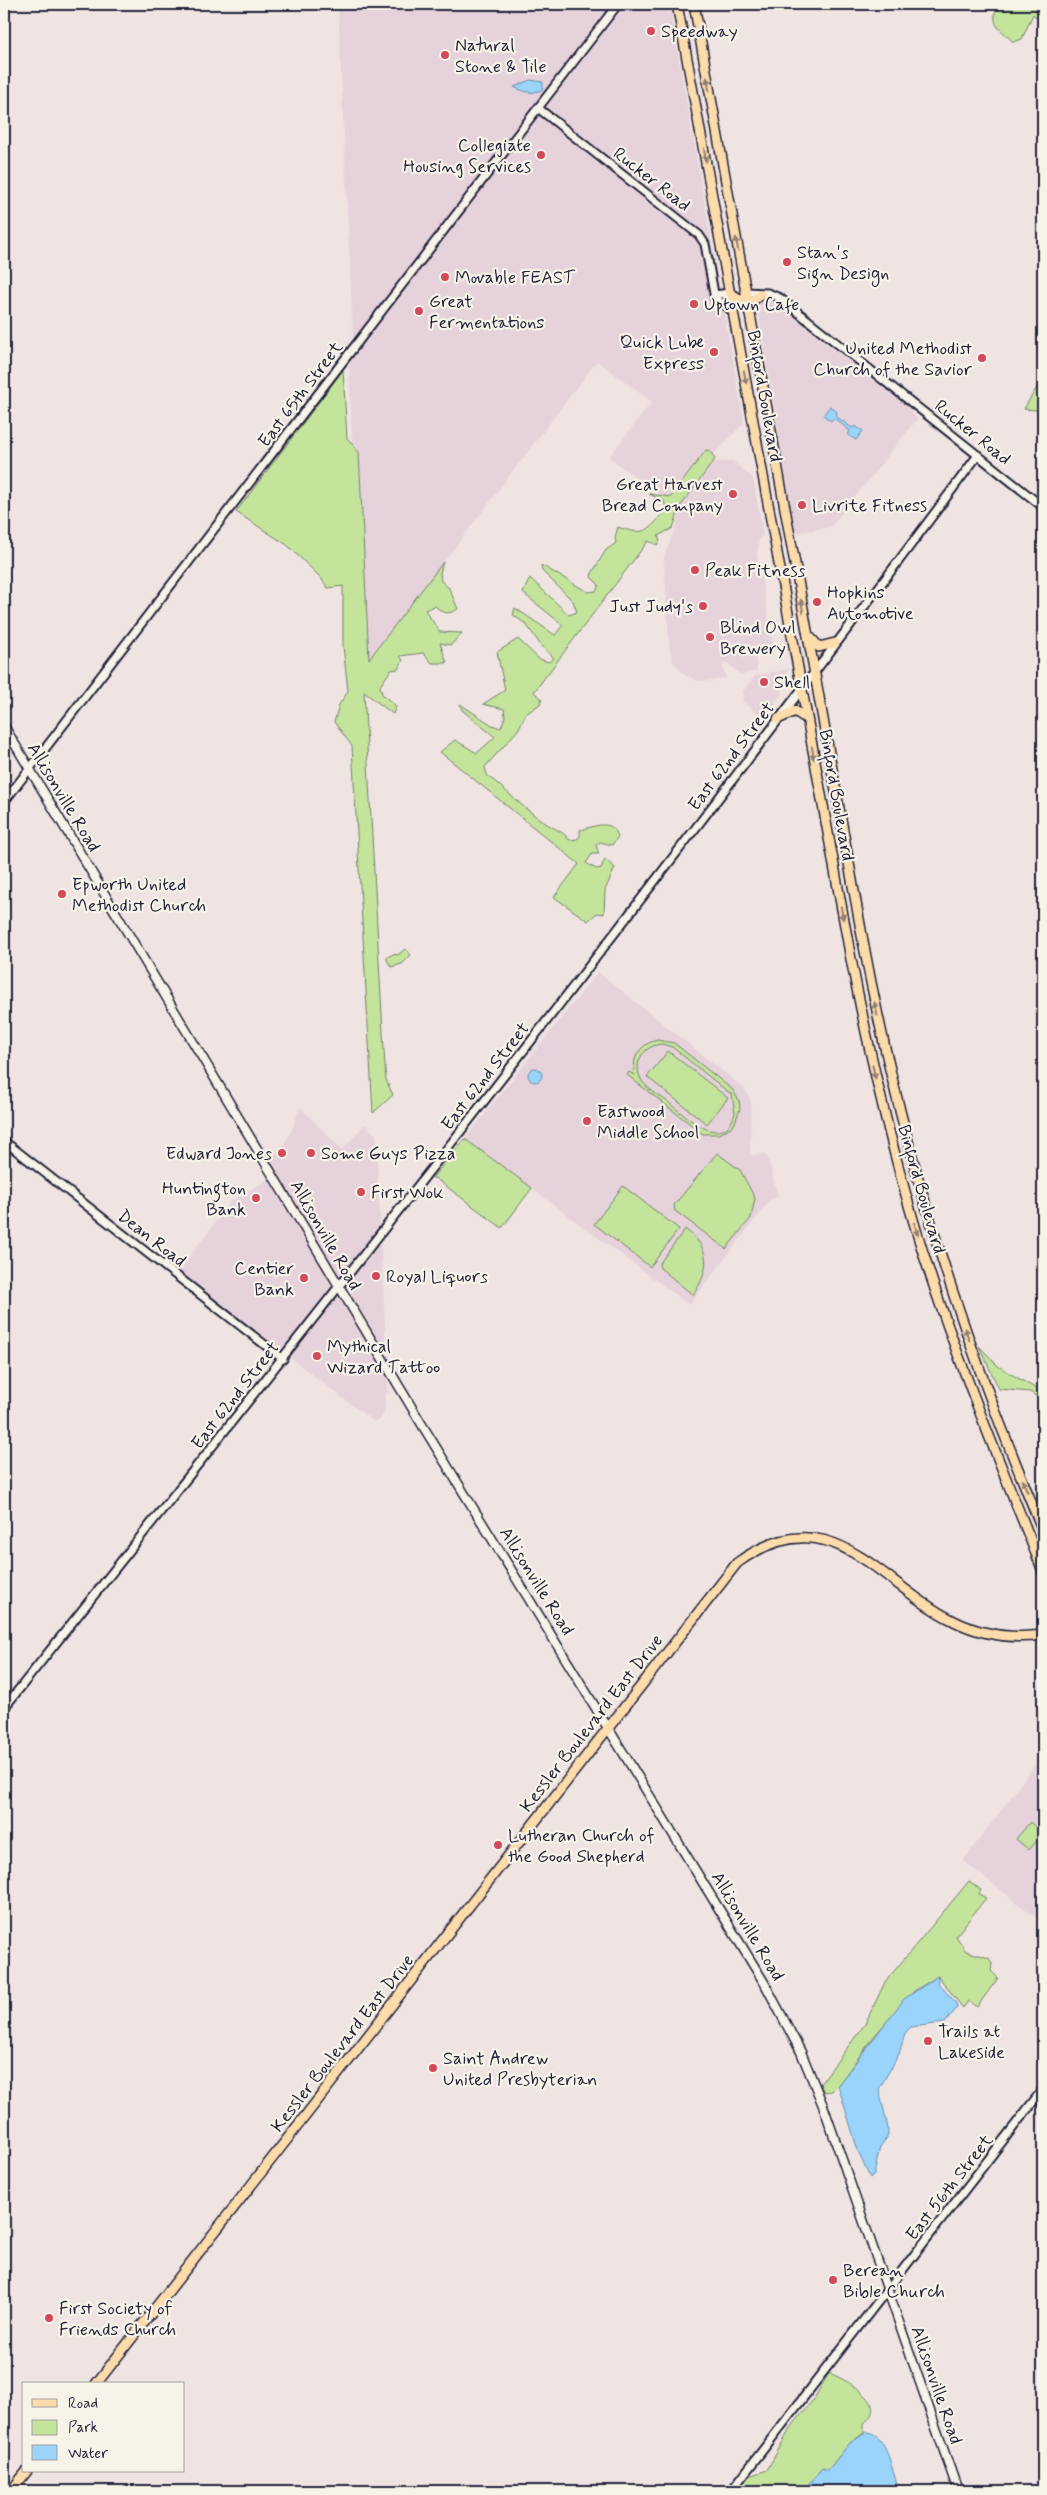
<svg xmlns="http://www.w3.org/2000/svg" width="1047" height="2495" font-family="Mynerve,sans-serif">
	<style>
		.built { fill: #e6d2db }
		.green { fill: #c4e39b; stroke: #73826b; fill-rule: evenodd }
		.water { fill: #9ad4fa; stroke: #6a8dae }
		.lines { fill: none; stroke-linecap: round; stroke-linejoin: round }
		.tertiary-casing { stroke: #22223b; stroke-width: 11 }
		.secondary-casing { stroke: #22223b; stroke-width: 11 }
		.primary-casing { stroke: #22223b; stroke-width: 12 }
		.tertiary { stroke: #f7f3e8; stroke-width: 7 }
		.secondary { stroke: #f7f3e8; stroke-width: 8 }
		.primary { stroke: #fddcac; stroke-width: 9 }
		.oneway { fill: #907f74 }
		.poi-dot { fill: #d1495b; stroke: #f7f3e8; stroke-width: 2 }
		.labels { text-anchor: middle; stroke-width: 4.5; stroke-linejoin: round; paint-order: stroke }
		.poi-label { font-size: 18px; fill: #22223b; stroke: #f7f3e8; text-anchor: start }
		.street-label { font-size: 18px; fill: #22223b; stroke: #f7f3e8 }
	</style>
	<rect width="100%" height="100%" fill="#efe4e2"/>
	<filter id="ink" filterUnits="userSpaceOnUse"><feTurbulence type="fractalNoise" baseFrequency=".02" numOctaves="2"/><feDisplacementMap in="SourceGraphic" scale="10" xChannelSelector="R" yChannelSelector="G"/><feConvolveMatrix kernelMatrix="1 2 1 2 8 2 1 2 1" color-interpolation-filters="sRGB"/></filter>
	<g filter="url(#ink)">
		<!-- built -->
		<path class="built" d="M338,4h331l75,419 -32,33 -2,-5 -4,-1 -36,47 -10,-1 -51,-39 43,-55 -55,-41 -228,299 -10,-210 -7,-7 -3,-81 5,-6z
			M766,299l8,2 17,11 32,29 84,65 10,13 -86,108 -36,6 -37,-222 2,-9z
			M732,461l21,17 10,56 -4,6 -2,14 17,95 -19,5 2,17 -16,4 -14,-12 -5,2 4,13 -18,3 -12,-1 -11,-5 -12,-13 -4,-18 -5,-87 13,-33 2,-20 32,-42z
			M788,669l-6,24 -18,26 -21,-17v-11l12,-15z
			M598,972l147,117 6,13 -1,53 15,-1 3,4 10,39 -7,2 -82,106 -224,-166z
			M300,1107l42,43 23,-26 11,11 12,258 -3,1v16l-5,10 -7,1 -193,-147 3,-9 48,-64 36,-21 1,-20 13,-11 11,-19z
			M1043,1754v169l-80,-62z"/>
		<!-- green -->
		<path class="green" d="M997,4h46v19l-10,-9 -11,25 -9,3c-16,-17 -22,-15 -16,-38z
			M343,370l4,68 12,14 10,207 74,-97 -3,11 1,8 8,7 9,21c-10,6 -14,5 -23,-3l-10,4 15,22 22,1 -11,12 -11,-2 7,20h-15l-9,-10 -23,3 3,4 -5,9 -7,1 -11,16 2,8 14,12 -3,8 -29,-22 20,359 2,29 7,15 -20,18 -21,-367 -18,-24 5,-17 9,-14 -5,-45v-60l-15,2 -8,-11 -33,-32 -51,-33z
			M1043,377v29l-7,4 -12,-1z
			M706,450l4,1 5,8 -35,48 -7,21 -15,8 2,5 -3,4 -9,-4 -114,151 8,7 -2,5 -14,10 -8,16 -33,37 2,8c19,15 36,33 57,47 8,6 20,9 25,18l8,-1 3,-3v-6c14,-3 32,-13 38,7l-6,8 -12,-3 -4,3 3,9h-7l-6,9 10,6 5,-1 4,-9 10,9 -10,22 -1,24 -7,-1 -9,8 -34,-24 25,-33 -139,-112 15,-12 22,13 18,-16 -33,-27 -2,-6 32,21 9,3 4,-12 -1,-7 -21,-5 22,-14 -8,-38 21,-13 21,20 10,3 5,-4 -12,-11 -16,-23 -13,-9 2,-7 40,27 8,-10 -40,-32 7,-15 39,37 8,-3 -4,-11 -31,-30 -1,-6 47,27 8,-1 3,-6 -8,-8 1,-4 14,-23 10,-7 -1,-6 3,-10c27,10 32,3 48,-18l-2,-8 -15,-7 22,3z
			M405,949l6,6 -9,9 -11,3 -5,-9 7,-4 5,1z
			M657,1040l17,3 59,47 6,11 1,8 -6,16 -14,9h-17l-76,-59 2,-3 6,3c-4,-17 5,-31 22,-35zM662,1044l10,3 60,48 3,18c-11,40 -50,3 -67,-11 -9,-7 -24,-14 -28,-25 -7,-17 6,-32 22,-33z
			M668,1051l60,47 -21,26 -60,-47z
			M465,1139l67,49 -30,40 -67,-50h-3z
			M717,1153l23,17 15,28 -4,20 -25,31 -51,-38 -1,-6z
			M623,1186l56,43 -29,38 -56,-43z
			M685,1229c26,19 26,40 8,66l-33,-27 -1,-4z
			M979,1346l19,20 45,27v8l-13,-9 -31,-3z
			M1030,1822l13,12 -14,16 -13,-11z
			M969,1881l12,9 -2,4 7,4 -30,38 10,15 23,7 3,5 -1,8 7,7 -21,29 -9,-6 -5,7 -25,-32 -24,15 -38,43 -38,51 -6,6 -8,1 -4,-8 45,-60 20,-42z
			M829,2373c18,7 62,30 35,50v10l-14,10 -22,27 -6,-2 -19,23h-68l11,-14 21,-7 23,-41 25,-32z"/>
		<!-- water -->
		<path class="water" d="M530,80l13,2v7c-11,6 -18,3 -29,-2z
			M830,406l7,6 -1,4 16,12 3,-2 8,5 -7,9 -8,-5 2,-4 -16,-13 -3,3 -8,-6z
			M528 1075a7 7 0 1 1 14 0a7 7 0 1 1-14 0Z
			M938,1976v7l18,20 1,5 -12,15 -34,4 -6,6 -6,21 -20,35 9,39v8l-8,11 -6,27 -4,4 -11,-24 -21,-69 66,-86z
			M867,2432c20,1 26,43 32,59h-96l19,-23 6,2 22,-27z"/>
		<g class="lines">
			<defs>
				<path id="tertiary" d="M538,108l161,127 6,9 10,55 13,8 5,6
					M746,292l22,1 12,5 263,209
					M714,295l16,-2
					M4,802l614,-798
					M4,1141l279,218
					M4,1708c330,-413 658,-829 974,-1253
					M731,2491l312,-402"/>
				<path id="secondary" d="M4,726l417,697 344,561 36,68 23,56 134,383"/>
				<path id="primary" d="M677,4l174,955c22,113 48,225 85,333 32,95 70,186 107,279
					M694,4l169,937c24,129 57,257 100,381 24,71 52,140 80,209
					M730,293l13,8 4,8
					M750,311l3,-10 7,-7
					M809,636l10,11 16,-4
					M778,719l17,-8 12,8
					M96,2384l641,-821c95,-69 141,21 217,58 28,14 59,18 89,14
					M11,2491l16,-20"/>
			</defs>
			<!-- tertiary casing -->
			<use href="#tertiary" class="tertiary-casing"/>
			<!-- secondary casing -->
			<use href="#secondary" class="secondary-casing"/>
			<!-- primary casing -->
			<use href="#primary" class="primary-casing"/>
			<!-- tertiary -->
			<use href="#tertiary" class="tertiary"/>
			<!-- secondary -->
			<use href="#secondary" class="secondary"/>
			<!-- primary -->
			<use href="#primary" class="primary"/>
		</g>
		<!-- one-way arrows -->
		<defs><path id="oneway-solid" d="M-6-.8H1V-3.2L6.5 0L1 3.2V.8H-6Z" transform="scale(1.25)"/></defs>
		<g class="oneway">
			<use href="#oneway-solid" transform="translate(708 84) rotate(-100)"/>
			<use href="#oneway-solid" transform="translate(705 155) rotate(80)"/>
			<use href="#oneway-solid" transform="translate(737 244) rotate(-100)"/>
			<use href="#oneway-solid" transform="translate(745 377) rotate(80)"/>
			<use href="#oneway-solid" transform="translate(802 606) rotate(-100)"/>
			<use href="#oneway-solid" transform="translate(813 753) rotate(80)"/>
			<use href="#oneway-solid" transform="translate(842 913) rotate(80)"/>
			<use href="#oneway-solid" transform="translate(876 1009) rotate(-102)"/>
			<use href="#oneway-solid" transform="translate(874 1072) rotate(77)"/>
			<use href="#oneway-solid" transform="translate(916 1229) rotate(73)"/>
			<use href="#oneway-solid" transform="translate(967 1334) rotate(-110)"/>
			<use href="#oneway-solid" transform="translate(1025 1486) rotate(-112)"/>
		</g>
	</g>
	<!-- markers -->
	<g class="poi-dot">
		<circle cx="651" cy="31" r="5"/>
		<circle cx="445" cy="55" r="5"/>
		<circle cx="541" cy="155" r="5"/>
		<circle cx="787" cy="262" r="5"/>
		<circle cx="445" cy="277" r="5"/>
		<circle cx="694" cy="304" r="5"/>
		<circle cx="419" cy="311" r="5"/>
		<circle cx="714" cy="352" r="5"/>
		<circle cx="982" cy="358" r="5"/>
		<circle cx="733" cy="494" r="5"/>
		<circle cx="802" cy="505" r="5"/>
		<circle cx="695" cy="570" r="5"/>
		<circle cx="817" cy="602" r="5"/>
		<circle cx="703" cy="606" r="5"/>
		<circle cx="710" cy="637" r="5"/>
		<circle cx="764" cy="682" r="5"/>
		<circle cx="62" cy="894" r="5"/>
		<circle cx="587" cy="1121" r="5"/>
		<circle cx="282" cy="1153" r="5"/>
		<circle cx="311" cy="1153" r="5"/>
		<circle cx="361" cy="1192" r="5"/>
		<circle cx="256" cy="1198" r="5"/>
		<circle cx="376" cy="1276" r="5"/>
		<circle cx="304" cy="1278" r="5"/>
		<circle cx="317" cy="1356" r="5"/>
		<circle cx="498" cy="1845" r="5"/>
		<circle cx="928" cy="2041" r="5"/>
		<circle cx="433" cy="2068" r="5"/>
		<circle cx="833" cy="2280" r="5"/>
		<circle cx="49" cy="2318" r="5"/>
	</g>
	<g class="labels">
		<!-- poi labels -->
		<g class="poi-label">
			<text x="661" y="37">Speedway</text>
			<text x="455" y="51">Natural<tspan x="455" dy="21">Stone &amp; Tile</tspan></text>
			<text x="531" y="151" text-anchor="end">Collegiate<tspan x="531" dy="21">Housing Services</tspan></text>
			<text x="797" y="258">Stan's<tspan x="797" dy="21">Sign Design</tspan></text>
			<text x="455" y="283">Movable FEAST</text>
			<text x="429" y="307">Great<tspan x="429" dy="21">Fermentations</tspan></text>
			<text x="704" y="310">Uptown Cafe</text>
			<text x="704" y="348" text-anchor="end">Quick Lube<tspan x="704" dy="21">Express</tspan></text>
			<text x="972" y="354" text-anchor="end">United Methodist<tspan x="972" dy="21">Church of the Savior</tspan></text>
			<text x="723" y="490" text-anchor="end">Great Harvest<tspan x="723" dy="21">Bread Company</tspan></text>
			<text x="812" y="511">Livrite Fitness</text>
			<text x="705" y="576">Peak Fitness</text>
			<text x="827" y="598">Hopkins<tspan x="827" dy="21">Automotive</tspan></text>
			<text x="693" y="612" text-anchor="end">Just Judy's</text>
			<text x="720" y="633">Blind Owl<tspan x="720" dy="21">Brewery</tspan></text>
			<text x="774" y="688">Shell</text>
			<text x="72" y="890">Epworth United<tspan x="72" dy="21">Methodist Church</tspan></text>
			<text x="597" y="1117">Eastwood<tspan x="597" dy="21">Middle School</tspan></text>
			<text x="272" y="1159" text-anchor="end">Edward Jones</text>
			<text x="321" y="1159">Some Guys Pizza</text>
			<text x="246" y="1194" text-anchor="end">Huntington<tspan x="246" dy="21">Bank</tspan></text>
			<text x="371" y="1198">First Wok</text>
			<text x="294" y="1274" text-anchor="end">Centier<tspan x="294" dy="21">Bank</tspan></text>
			<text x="386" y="1282">Royal Liquors</text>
			<text x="327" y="1352">Mythical<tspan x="327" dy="21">Wizard Tattoo</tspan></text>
			<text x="508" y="1841">Lutheran Church of<tspan x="508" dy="21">the Good Shepherd</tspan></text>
			<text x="938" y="2037">Trails at<tspan x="938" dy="21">Lakeside</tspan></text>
			<text x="443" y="2064">Saint Andrew<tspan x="443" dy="21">United Presbyterian</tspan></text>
			<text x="843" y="2276">Berean<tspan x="843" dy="21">Bible Church</tspan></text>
			<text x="59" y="2314">First Society of<tspan x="59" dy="21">Friends Church</tspan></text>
		</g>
		<!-- street labels -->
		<g class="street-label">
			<text transform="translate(652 179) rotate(38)" y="6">Rucker Road</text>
			<text transform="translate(300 394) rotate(-53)" y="6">East 65th Street</text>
			<text transform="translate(765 396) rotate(80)" y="6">Binford Boulevard</text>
			<text transform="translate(973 432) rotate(39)" y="6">Rucker Road</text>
			<text transform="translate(731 756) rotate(-53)" y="6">East 62nd Street</text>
			<text transform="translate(837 795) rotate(80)" y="6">Binford Boulevard</text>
			<text transform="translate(64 797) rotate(59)" y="6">Allisonville Road</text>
			<text transform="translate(485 1076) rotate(-52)" y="6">East 62nd Street</text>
			<text transform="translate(922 1189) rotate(74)" y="6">Binford Boulevard</text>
			<text transform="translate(326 1235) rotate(60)" y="6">Allisonville Road</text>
			<text transform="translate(152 1238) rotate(38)" y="6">Dean Road</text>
			<text transform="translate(235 1395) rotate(-52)" y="6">East 62nd Street</text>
			<text transform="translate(537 1581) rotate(58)" y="6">Allisonville Road</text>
			<text transform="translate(591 1723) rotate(-52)" y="6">Kessler Boulevard East Drive</text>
			<text transform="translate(748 1926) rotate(59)" y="6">Allisonville Road</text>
			<text transform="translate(342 2043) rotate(-52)" y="6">Kessler Boulevard East Drive</text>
			<text transform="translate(949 2187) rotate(-52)" y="6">East 56th Street</text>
			<text transform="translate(937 2385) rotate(71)" y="6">Allisonville Road</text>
		</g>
	</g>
	<!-- margin -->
	<rect width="1047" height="2495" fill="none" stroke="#f7f3e8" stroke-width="20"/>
	<rect x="10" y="10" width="1027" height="2475" fill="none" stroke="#22223b" stroke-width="2" filter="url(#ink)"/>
	<!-- legend -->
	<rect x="22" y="2382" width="162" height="90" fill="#f7f3e8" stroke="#a29fa3"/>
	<rect x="32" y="2399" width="25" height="8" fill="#fddcac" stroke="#a29fa3"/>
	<text x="68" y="2408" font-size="15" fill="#22223b">Road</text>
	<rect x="32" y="2420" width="25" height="15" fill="#c4e39b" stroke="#a29fa3"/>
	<text x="68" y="2432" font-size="15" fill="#22223b">Park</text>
	<rect x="32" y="2445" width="25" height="15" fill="#9ad4fa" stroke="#a29fa3"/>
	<text x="68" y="2458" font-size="15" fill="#22223b">Water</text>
</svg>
